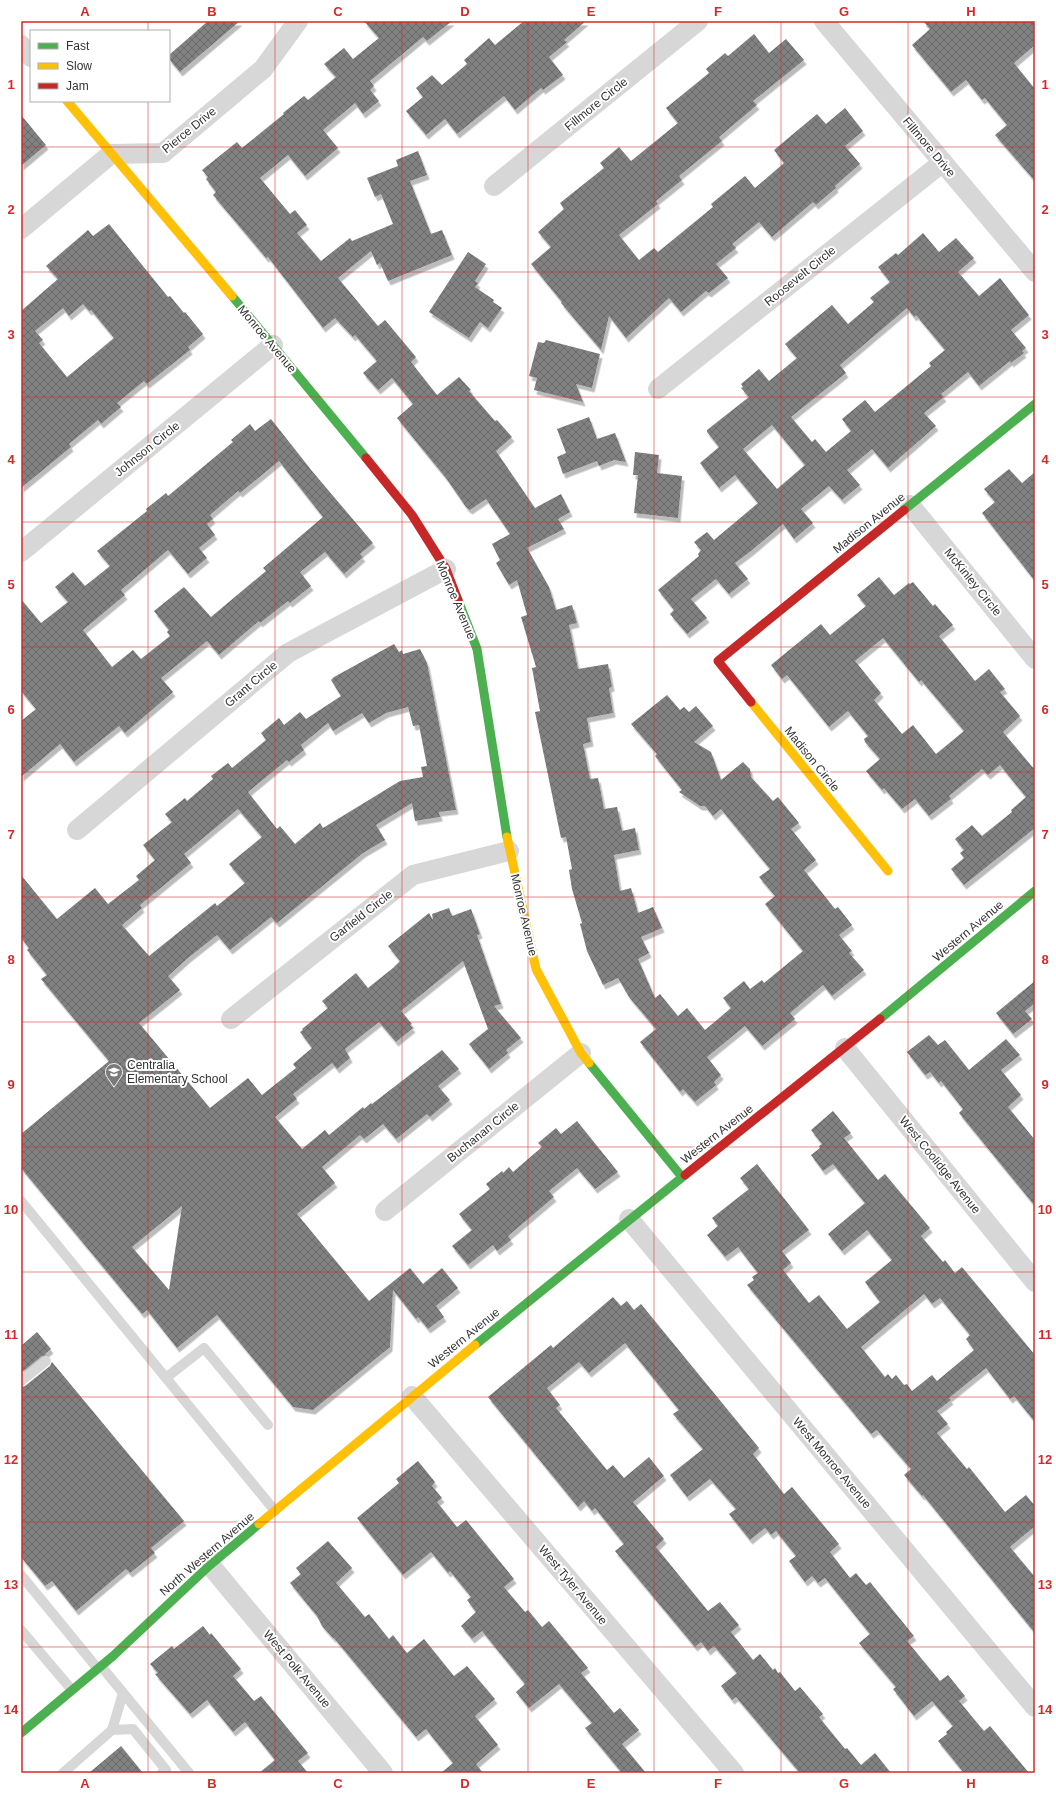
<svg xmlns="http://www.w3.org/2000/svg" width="1056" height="1794" font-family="Arial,sans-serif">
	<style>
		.building { fill: url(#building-cross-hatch); fill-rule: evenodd; filter: url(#shadow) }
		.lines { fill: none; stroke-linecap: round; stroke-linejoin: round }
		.lane { stroke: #d7d7d7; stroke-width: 10 }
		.street { stroke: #d7d7d7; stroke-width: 20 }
		.fast { stroke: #4caf50; stroke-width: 9 }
		.slow { stroke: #ffc107; stroke-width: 9 }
		.jam { stroke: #c62828; stroke-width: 9 }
		.grid { fill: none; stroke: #d62828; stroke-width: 1; stroke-opacity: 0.55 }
		.labels { text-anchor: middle; stroke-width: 4; stroke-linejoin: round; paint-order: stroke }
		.street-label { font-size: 12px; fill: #333; stroke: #fff }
		.poi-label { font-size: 12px; fill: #333; stroke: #fff; text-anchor: start }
		.neatline { fill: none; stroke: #d62828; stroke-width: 1.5 }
		.grid-label { font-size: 13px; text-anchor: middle; font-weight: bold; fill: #d62828 }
	</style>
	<defs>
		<pattern id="building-cross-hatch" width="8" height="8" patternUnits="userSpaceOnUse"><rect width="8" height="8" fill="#818181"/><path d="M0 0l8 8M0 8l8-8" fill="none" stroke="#6a6a6a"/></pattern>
		<filter id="shadow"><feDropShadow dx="2.5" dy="4.5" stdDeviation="0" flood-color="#0004"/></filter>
	</defs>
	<rect width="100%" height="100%" fill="#fff"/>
	<!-- building -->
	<path class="building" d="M208,21h32l-60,51 -11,-13v-4z
		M364,21h88l-25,20 -4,-4 -53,44 4,5 -4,4 9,11 -16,13 -8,-11 -32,27 15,18 -33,28 -17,-21 -28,23 30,36 5,-4 12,15 -10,8 24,28 29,-23 2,3 41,-17 -12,-30 -6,3 -8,-19 31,-12 -2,-6 22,-9 9,24 -17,6 21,53 11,-4 10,25 -64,26 -8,-18 -3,2 -6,-14 -33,27 40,48 7,-6 31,37 -5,5 26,33 22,-18 12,13 -2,1 26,30 2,-1 15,17 -16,14 39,57 26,-14 9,18 -12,7 6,10 -37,19 22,39 7,23 16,-5 5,18 -8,2 9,44 30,-5 4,23 -3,1 4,25 -26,5 4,24 -8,2 7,35 8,-1 6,31 13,-2 5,24 13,-3 4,22 -25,5 6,36 11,-3 7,25 15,-6 9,21 -21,9 8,16 -11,6 17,39 5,-4 18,22 9,-8 18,22 26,-22 -8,-10 21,-17 6,8 12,-9 2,3 39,-32 -38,-47 10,-8 -16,-19 11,-8 -49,-60 -8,7 -8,-10h-5l-21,-14 3,-2 -27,-34 2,-2 -26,-30 36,-29 13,15 4,-3 5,5 7,-6 17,20 -19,16 17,10 10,28 22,-18 7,7 1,8 22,24 5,-4 21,26 -8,6 25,31 -12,10 31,39 3,-2 14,18 -13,10 13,16 -3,2 15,17 -32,26 -9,-11 -33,28 5,6 -33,27 -17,-20 -38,31 14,18 -7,7 2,3 -21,17 -12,-13 -3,3 -40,-50 16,-13 -27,-32 -11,-19 -15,7 -16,-34 -7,-27 2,-1 -10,-34 -3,-19 3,-1 -6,-32 -5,1 -26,-126 5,-1 -8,-43 4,-1 -15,-50 6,-2 -10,-35 -8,5 -13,-22 4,-3 -8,-16 18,-10 -24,-35 -16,11 -4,-3 -20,-29 -49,-60 16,-14 -21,-26 -14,12 -15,-17 14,-12 -22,-26 -2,2 -18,-19 -12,10 -55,-71 -2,1 -53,-63 3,-3 -10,-13 2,-2 -6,-7 35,-28 5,6 42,-34 -1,-1 21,-17 4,4 28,-23 -12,-13 20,-16 9,11 26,-21z
		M524,21h62l-22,19 3,2 -18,15 14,18 -20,15 -2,-2 -26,22 -11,-14 -47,38 -12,-15 -19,16 -20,-24 17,-14 -7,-9 16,-13 10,10 25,-21 -3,-4 25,-22 6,7z
		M923,21h112v24l-21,18 21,26v92l-40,-46 12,-10 -22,-27 -3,2 -16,-20 -15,12 -39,-47 18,-16z
		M754,34l15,19 17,-14 18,21 -51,41 4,4 -38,32 3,4 -43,35 3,4 -26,21 2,3 -39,31 20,25 15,-12 4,4 55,-45 -2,-3 34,-28 10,12 29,-25 -10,-13 43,-36 9,10 19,-16 18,23 -18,15 15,18 -25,22 1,2 -20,17 -3,-3 -41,35 -13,-15 -27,22 4,4 -20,16 12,14 -19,15 -3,-2 -25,21 -12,-14 -43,40 -17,-22 -8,34 -40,-47 1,-1 -31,-38 20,-17 -13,-15 26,-23 -4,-6 44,-35 -4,-5 19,-16 12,14 47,-38 -12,-15 43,-35 -3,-4 19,-16 3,3z
		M21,115l25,30 -25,21z
		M109,224l59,73 2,-1 14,17 1,-1 18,22 -15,13 2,3 -43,34 -3,-3 -27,22 4,4 -20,17 -3,-4 -29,24 2,3 -50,41v-177l37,-32 -12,-13 42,-36 5,6zM83,304l6,7 2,-1 23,28 -47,39 -28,-34 4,-3 -8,-9 28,-23 6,8z
		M923,233l16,19 17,-14 18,20 -16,14 21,24 21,-18 29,37 -18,15 15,18 -4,3 2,2 -13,10 -1,-2 -31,25 -11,-14 -27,22 3,3 -20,16 12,13 -48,42 -16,-19 -25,21 13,15 -18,15 -13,-14 -28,23 12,14 -19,16 -11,-15 -32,27 -16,12 13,16 -19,15 -13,-15 -25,20 16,19 -20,16 -17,-20 4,-4 -16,-20 41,-34 -1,-2 3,-4 -7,-8 13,-10 7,8 44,-37 -23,-28 -16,13 -19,-25 19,-16 -12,-15v-2l42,-33 -8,-9 2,-1 -2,-3 18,-15 10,12 28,-23 -12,-14 47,-39 16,19 26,-22 -4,-4 20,-16 -12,-15 18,-14 2,2zM907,308l7,9 2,-2 29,35 -16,13 2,3 -56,46 -10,-12 -23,19 9,12 -25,21 -11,-13 -3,3 -21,-25 55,-44 -6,-8zM772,425l33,40 -28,24 -34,-40z
		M468,252l18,12 -11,17 3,2 -3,4 19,13 -1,2 9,6 -14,20 -8,-6 -11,16 -40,-26z
		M546,340l54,14 -8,34 -16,-4 7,18 -49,-12 3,-12 -8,-2 9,-34 6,1z
		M589,417l8,22 18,-6 11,29 -12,-2 -15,6 -2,-5 -34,13 -6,-17 9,-4 -9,-24z
		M271,419l41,52 61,72 -13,11 3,3 -19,17 -19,-22 -25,20 11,14 -21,17 -2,-2 -28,22 -1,-2 -40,34 -12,-14 -46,37 12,14 -48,41 -6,-7 -45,36 -14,-18 -39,33v-56l15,-12 -15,-18v-92l20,24 27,-21 -13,-15 18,-15 12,14 25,-20 -13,-15 50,-40 -1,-2 20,-16 2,3 65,-54 -2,-2 19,-16 5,7zM279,461l44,56 -60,51 3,3 -55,46 -27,-30 -30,24 15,19 -2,2 3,4 -29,23 -8,-9 -21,17 -29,-37 42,-35 -4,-5 47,-40 20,24 19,-16 -8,-10 16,-13 -8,-11 6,-5 -3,-4 28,-24 2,2z
		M635,452l24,3 -2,18 25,3 -4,42 -44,-5 4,-38h-5z
		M1009,469l13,14 13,-11v109l-53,-68 13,-11 -11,-13z
		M879,577l15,18 15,-12 1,1 3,-2 20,24 2,-2 18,21 -14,11 36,45 14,-12 16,20 -5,3 20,24 -17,16 32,38v58l-71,57 -13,-16 13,-11 -4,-5 4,-3 -9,-11 17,-14 10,11 30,-24 -1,-2 15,-13 -26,-32 -12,10 -6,-6 -33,27 2,3 -22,17 -14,-17 -13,10 -18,-21 -2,2 -16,-19 14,-12 -15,-17 -1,-3 4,-3 -20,-25 -19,16 -42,-52 -5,4 -11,-14 50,-41 9,11 36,-29 -9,-11zM883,638l36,44 2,-2 43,51 -28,23 -23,-29 -11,9 -28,-34 7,-7 -26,-32z
		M394,644l5,8 3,-2 1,4 17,-5 7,14 29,147 -17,2 1,5 -25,4 -3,-18 -36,22 9,15 -22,13 -86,70 -6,-6 -41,33 -13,-15 -29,23 -20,18 12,14 -41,33 71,85 38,-30 14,17 34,-27 -3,-4 19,-16 -12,-16 3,-2 -1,-1 26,-21 -6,-7 34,-28 12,15 25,-20 7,-7 -12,-15 41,-33 4,7 -1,-6 17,-6 3,8 19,-7 9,25 -3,1 24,69 -7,2 27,32 -15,12 2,3 -19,16 -20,-25 19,-15 -25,-68 -62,50 11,13 -2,1 3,3 -17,14 -17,-20 -34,27 5,9 -13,11 -5,-6 -39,31 4,5 -22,18 27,32 23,-19 4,5 34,-28 1,2 7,-6 1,1 70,-54 17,19 -21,17 12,14 -20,17 -3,-3 -31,25 -13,-15 -19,15 -4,-4 -38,32 13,16 -38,31 72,87 41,-33 13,16 19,-16 16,20 -22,18 8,11 -16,12 -10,-12 -2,2 -23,-29 -3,57 -77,63 -20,-3 -76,-92 -40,33 -30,-38 -5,4 -121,-146v-34l88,-73 -68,-82 6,-4 -20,-25 2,-2 -8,-10v-63l36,44 38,-31 13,16 31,-24 -3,-4 19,-16 -12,-15 29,-23 -7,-8 20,-16 2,3 26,-22 -2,-3 17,-13 4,5 34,-28 -5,-7 18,-15 5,7 16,-13 6,7 35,-23 -10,-16 3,-3zM408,707l5,19 6,-1 8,41 -6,1 2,10 -23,4 -77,47 -3,-5 -25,21 -15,-18 -3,3 -29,-37 39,-32 2,2 15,-12 -3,-5 27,-22 5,8 29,-18 7,10 17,-10zM238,809l24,28 -33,27 16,19 -28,23 -2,-3 -66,53 -27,-31 20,-17 -2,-3 51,-42 -7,-9zM182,1206l-13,84 -37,-43z
		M1035,981v22l-10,8 7,8 -19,15 -17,-21z
		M929,1035l9,10 7,-5 24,30 37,-31 14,16 -19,15 20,25 -13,12 27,33v66l-76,-93 4,-4 -22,-28 -2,2 -9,-11 -5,3 -18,-23z
		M833,1111l18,22 -7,5 34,42 7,-6 45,54 -9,8 22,26 2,-2 10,13 7,-6 73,88v67l-21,-26 -4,3 -24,-31 -37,30 2,2 -14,11 11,13 -11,9 30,36 2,-2 36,45 21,-17 9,11v20l-25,21 25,30v56l-112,-138 -1,1 -18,-21 7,-6 -34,-39 -6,4 -124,-149 7,-5 -2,-3 6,-4 -20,-26 -13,10 -18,-22 11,-9 -6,-8 37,-29 -9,-11 17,-14 52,66 -27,21 9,12 -8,7 26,33 10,-8 28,34 33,-27 -15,-20 27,-22 -25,-30 -25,21 -14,-17 37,-31 -32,-39 -10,7 -12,-16 9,-7 -1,-2 3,-2 -11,-14zM924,1294l8,10 8,-6 30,37 -4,4 8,11 -37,31 -5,-6 -20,16 -5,-7 -3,1 -8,-10 -4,4 -4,-5 -3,3 -24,-30z
		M577,1121l41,51 -23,17 -18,-21 -28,23 5,6 -46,39 3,4 -14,11 -4,-6 -25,20 -16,-19 20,-16 -13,-16 31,-25 -4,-5 16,-13 1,2 6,-6 4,5 29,-25 -4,-4 18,-15 5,6z
		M613,1297l8,9 6,-5 7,9 7,-6 118,144 -6,6 31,40 8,-7 47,57 -9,8 20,26 6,-5 10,12 4,-3 44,54 -7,5 33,40 8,-6 17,21 -6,5 25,30 6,-5 39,47h-65l-26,-32 9,-7 -1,-2 7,-6 -21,-25 -18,15 -21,-27 3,-2 -37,-44 11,-9 -45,-56 -7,5 -6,-7 -7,6 -16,-21 7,-5 -20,-25 -5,4 -6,-7 -15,12 -21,-26 7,-5 -26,-30 -23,18 -17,-22 33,-26 -30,-35 6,-4 -54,-67 -36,30 -10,-11 -32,26 13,17 -4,3 51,62 6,-5 11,13 25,-21 15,19 -31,26 31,37 -8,8 52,64 12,-9 19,23 -8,7 22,28 7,-6 13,16 2,-2 3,5 2,-1 15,19 5,-4 23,27 -4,3 26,32 2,-1 14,17 14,-12 16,20h-91l-64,-76 -4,3 -11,-14 16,-13 -23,-27 -6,5 -7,-9 -6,5 -80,-96 9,-7 -29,-36 -3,3 -8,-10 -6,6 -90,-110 63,-52 2,3z
		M37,1332l14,17 -6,5 1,1 -4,1 -21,17v-27z
		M52,1362l132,159 -33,27 4,5 -25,20 -4,-4 -50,42 -24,-30 -7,5 -24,-29v-170l4,-1 25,-20z
		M418,1461l17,21 -3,4 10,12 -5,4 20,25 9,-7 48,59 -10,8 21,25 3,-2 14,17 7,-6 39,47 -7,5 33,40 6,-5 19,22 -17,14 24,29h-24l-37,-45 7,-5 -33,-39 -30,24 -13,-16 9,-8 -43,-53 -10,8 -11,-13 15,-14 -9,-12 4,-3 -21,-26 -2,2 -17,-21 -28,23 -46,-57 42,-35 -3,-4z
		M328,1541l24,27 -16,15 29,34 4,-3 20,25 4,-4 14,18 17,-14 30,37 13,-10 28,33 -20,17 23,29 -22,19 7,9h-42l12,-10 -27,-34 -10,8 -82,-99h-1l-11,-12 -5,-10 -27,-33 11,-9 -5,-6z
		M203,1626l7,9 1,-2 30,36 -8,7 21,25 7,-5 47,57 -10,8 10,12h-49l16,-13 -30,-38 -12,10 -26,-32 -17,14 -35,-40 3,-1 -8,-9 22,-18 2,3z
		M121,1746l22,27h-54z"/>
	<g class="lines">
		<!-- lane -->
		<path class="lane" d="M21,1201l254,310
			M167,1377l37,-29 64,77
			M21,1381l25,-20
			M21,1575l77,94
			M21,1630l51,60
			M101,1666l88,107
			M112,1730l21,-1 33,41 -4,3
			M63,1773l49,-43 11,-37"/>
		<!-- street -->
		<path class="street" d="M824,21l211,251
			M21,45l10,12
			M494,186l204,-165
			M21,229l90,-75 52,-1 100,-84 35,-48
			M658,389l285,-227
			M910,505l125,154
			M21,552l252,-207
			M77,830l211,-177 158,-84
			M231,1019l182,-144 96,-24
			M845,1048l190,234
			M385,1211l196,-158
			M629,1219l406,488
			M412,1396l322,377
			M210,1565l173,208"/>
		<!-- fast -->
		<path class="fast" d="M232,296l134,162
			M904,510l131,-106
			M458,600l19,49 30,188
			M880,1019l155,-128
			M589,1063l93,114
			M475,1345l210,-170
			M21,1733l92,-77 97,-91 49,-41"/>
		<!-- slow -->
		<path class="slow" d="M67,101l165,195
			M751,702l137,169
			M507,837l29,132 45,84 8,10
			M259,1524l216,-179"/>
		<!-- jam -->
		<path class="jam" d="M366,458l46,57 34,54 12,31
			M751,702l-33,-41 186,-151
			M685,1175l195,-156"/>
	</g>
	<!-- grid -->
	<path class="grid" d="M148,21v10M275,21v1752M402,21v1752M528,21v1752M654,21v1752M781,21v1752M908,21v1752M148,101v1672M21,147h1014M21,272h1014M21,397h1014M21,522h1014M21,647h1014M21,772h1014M21,897h1014M21,1022h1014M21,1147h1014M21,1272h1014M21,1397h1014M21,1522h1014M21,1647h1014"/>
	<!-- icons -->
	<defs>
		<symbol id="school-pin" viewBox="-11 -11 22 30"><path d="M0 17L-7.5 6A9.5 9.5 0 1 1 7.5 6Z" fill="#7a7a7a" stroke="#fff"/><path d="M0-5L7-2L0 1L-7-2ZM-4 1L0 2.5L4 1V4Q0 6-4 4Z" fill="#fff"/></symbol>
	</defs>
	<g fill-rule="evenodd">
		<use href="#school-pin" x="104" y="1062" width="20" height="27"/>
	</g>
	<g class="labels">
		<!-- street labels -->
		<g class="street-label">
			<text transform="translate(596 104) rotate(-39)" y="4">Fillmore Circle</text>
			<text transform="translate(189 130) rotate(-39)" y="4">Pierce Drive</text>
			<text transform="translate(929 147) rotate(50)" y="4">Fillmore Drive</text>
			<text transform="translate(800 276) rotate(-39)" y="4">Roosevelt Circle</text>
			<text transform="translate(267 339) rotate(50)" y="4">Monroe Avenue</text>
			<text transform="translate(147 449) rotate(-39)" y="4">Johnson Circle</text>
			<text transform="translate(869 523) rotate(-39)" y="4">Madison Avenue</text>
			<text transform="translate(973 582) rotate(51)" y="4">McKinley Circle</text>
			<text transform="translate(456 600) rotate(67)" y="4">Monroe Avenue</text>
			<text transform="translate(251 684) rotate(-40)" y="4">Grant Circle</text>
			<text transform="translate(812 759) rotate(51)" y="4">Madison Circle</text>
			<text transform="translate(524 915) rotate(77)" y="4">Monroe Avenue</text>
			<text transform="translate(361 916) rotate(-38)" y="4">Garfield Circle</text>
			<text transform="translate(968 931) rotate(-40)" y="4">Western Avenue</text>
			<text transform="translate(483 1132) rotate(-39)" y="4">Buchanan Circle</text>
			<text transform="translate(717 1134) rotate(-38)" y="4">Western Avenue</text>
			<text transform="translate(940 1165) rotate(51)" y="4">West Coolidge Avenue</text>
			<text transform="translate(464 1338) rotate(-39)" y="4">Western Avenue</text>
			<text transform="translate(832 1463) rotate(50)" y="4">West Monroe Avenue</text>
			<text transform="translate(207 1554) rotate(-41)" y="4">North Western Avenue</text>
			<text transform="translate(573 1585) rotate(50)" y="4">West Tyler Avenue</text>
			<text transform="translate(297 1669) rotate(50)" y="4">West Polk Avenue</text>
		</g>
		<!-- poi labels -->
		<g class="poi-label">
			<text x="127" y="1069">Centralia<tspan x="127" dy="14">Elementary School</tspan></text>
		</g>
	</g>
	<!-- border -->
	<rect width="1056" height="1794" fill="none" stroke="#ffffff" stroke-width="44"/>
	<!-- legend -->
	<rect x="30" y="30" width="140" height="72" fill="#ffffff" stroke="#adadad"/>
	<rect x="38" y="43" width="20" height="6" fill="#4caf50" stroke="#adadad"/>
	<text x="66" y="50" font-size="12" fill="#333333">Fast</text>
	<rect x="38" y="63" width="20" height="6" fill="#ffc107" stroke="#adadad"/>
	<text x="66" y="70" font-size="12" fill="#333333">Slow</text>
	<rect x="38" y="83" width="20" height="6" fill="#c62828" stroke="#adadad"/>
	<text x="66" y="90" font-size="12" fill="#333333">Jam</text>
	<rect x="22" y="22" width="1012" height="1750" class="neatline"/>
	<g class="grid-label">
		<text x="85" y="16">A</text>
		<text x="212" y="16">B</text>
		<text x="338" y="16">C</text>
		<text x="465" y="16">D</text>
		<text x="591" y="16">E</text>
		<text x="718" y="16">F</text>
		<text x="844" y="16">G</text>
		<text x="971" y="16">H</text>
		<text x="11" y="89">1</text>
		<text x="1045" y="89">1</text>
		<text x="11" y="214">2</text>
		<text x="1045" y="214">2</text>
		<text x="11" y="339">3</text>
		<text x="1045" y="339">3</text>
		<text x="11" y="464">4</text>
		<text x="1045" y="464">4</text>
		<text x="11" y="589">5</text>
		<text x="1045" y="589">5</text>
		<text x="11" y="714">6</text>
		<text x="1045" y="714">6</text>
		<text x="11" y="839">7</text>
		<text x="1045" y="839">7</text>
		<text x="11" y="964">8</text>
		<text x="1045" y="964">8</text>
		<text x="11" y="1089">9</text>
		<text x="1045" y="1089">9</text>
		<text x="11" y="1214">10</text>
		<text x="1045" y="1214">10</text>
		<text x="11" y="1339">11</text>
		<text x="1045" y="1339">11</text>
		<text x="11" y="1464">12</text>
		<text x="1045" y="1464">12</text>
		<text x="11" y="1589">13</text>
		<text x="1045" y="1589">13</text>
		<text x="11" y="1714">14</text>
		<text x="1045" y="1714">14</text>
		<text x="85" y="1788">A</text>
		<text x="212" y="1788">B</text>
		<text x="338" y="1788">C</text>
		<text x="465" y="1788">D</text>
		<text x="591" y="1788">E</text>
		<text x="718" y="1788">F</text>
		<text x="844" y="1788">G</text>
		<text x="971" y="1788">H</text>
	</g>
</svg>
